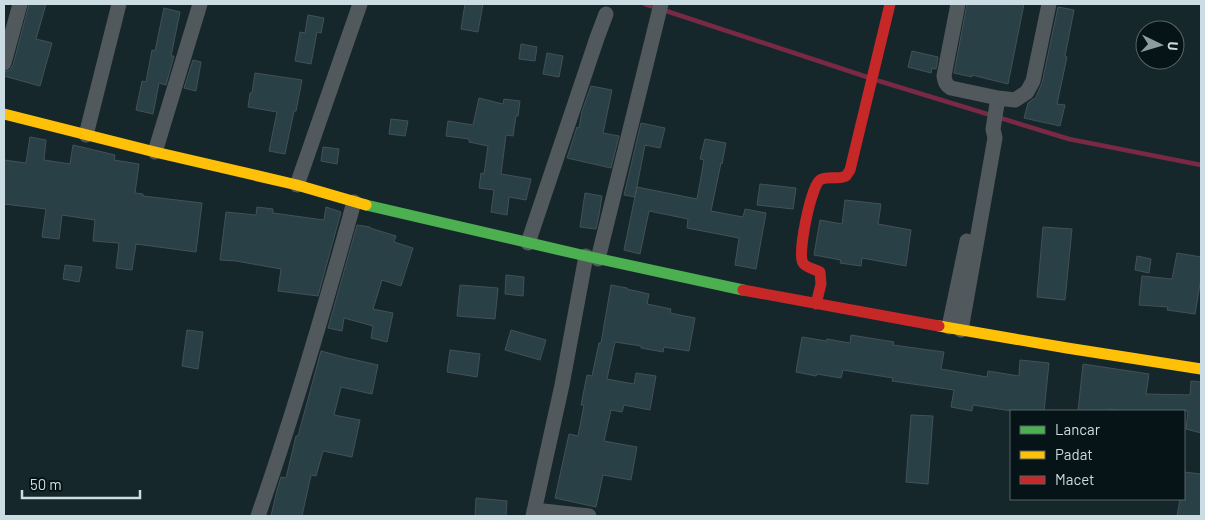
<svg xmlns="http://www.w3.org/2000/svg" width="1205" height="520" font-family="Barlow,sans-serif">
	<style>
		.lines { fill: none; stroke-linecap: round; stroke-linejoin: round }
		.stream { stroke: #7a2945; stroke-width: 4.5 }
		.building { fill: #294046; stroke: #435156 }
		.street { stroke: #52595c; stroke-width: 15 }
		.fast { stroke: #4caf50; stroke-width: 11 }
		.slow { stroke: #ffc107; stroke-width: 11 }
		.jam { stroke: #c62828; stroke-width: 11 }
	</style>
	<rect width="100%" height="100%" fill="#16272c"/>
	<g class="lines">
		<!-- stream -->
		<path class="stream" d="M645,4l222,73
			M879,81l190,58 132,26"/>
	</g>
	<!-- building -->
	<path class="building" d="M29,4h17l-10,35 16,4 -12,43 -36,-10v-4l6,-2 3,-5z
		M465,4h18l-5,28 -17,-3z
		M967,4h57l-16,80 -36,-9v2l-18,-4z
		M1058,7l16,3 -9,46 2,1 -10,47 8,1 -5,21 -36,-8 4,-15 5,-4h2l7,-16z
		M164,8l16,4 -9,44h3l-8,29 -7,-2 -6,31 -17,-4 6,-29 4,1 6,-32 3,1z
		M308,15l16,3 -3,15 -4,-1 -6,32 -16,-3 5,-29 5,1z
		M521,44l16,3 -2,14 -16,-2z
		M912,51l26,6 -2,12 -4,-1 -1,5 -23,-6z
		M547,53l16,3 -4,21 -16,-3z
		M193,60l8,2 -5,29 -12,-3z
		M255,73l47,7 -6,31h-2l-9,43 -16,-3 8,-39 -29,-5 2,-14h2z
		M591,86l21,4 -9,43 16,3 -8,32 -44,-10 10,-31 2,1 3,-17z
		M479,98l24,6 1,-5 16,2 -2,15h-2l-3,20 -7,-1 -5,39 30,5 -5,21 -17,-3 -2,18 -16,-3 3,-22 -15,-2 2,-15 3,1 4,-28 -19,-4v-3l-23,-3 2,-15 25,4z
		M391,119l17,2 -3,15 -16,-2z
		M641,123l24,5 -5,20 -15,-3 -10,52 -11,-2z
		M30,137l16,3 -2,20 26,4 3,-19 42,10 -1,5 25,4 -4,29 8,1v2l59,7 -6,49 -60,-8 -4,26 -16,-2 3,-25 -26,-2 2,-21 -33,-5 -3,24 -17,-2 4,-28 -42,-5v-44l22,3z
		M705,139l21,4 -4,21 -1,-1 -10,48 32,6 2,-8 21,4 -10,56 -21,-4 4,-27 -52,-10 1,-9 -39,-8 -9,43 -16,-4 13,-63 60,12 7,-39 -4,-1z
		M323,147l16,2 -2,15 -16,-3z
		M760,184l36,4 -3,21 -36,-4z
		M585,193l17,3 -3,19 -3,14 -16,-2z
		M845,200l36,4 -3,20 33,6 -5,36 -44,-8 -1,8 -21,-3 1,-3 -27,-5 6,-35 22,4z
		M257,207l16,2v4l51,7 2,-13 15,5 -23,84 -40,-5 3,-22 -45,-8 -16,-1 6,-48 30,3z
		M357,225l13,2v1l26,8 -2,6 19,6 -12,38 -19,-6 -9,29 20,4 -6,29 -16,-4 2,-12 -29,-8 -2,13 -14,-3z
		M1043,227l29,2 -7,71 -28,-3z
		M1177,253l24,4v21l-6,36 -28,-4 1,-3 -29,-2 3,-29 30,3z
		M1137,256l14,3 -2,14 -14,-3z
		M65,265l17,2 -3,15 -16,-3z
		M506,275l18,2 -1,19 -18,-2z
		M460,285l38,3 -3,31 -38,-3z
		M611,285l16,3v1l22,5 -2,10 24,5 -1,4 25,5 -6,33 -25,-4 -1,5 -22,-4v-2l-26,-4 -8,37 27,5 2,-11 20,3 -6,34 -26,-5 -2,7 -11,-2 -7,31 33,6 -6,33 -28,-5 -7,32 -41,-9 14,-64 9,2 6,-31h-3l6,-30 5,1 7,-33h2z
		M187,330l16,2 -5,37 -16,-3z
		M511,330l35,10 -6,20 -35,-10z
		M851,335l43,7 -1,3 51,7 -3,17 46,8 1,-6 31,5 1,-16 29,3 -5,48h-32l-39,-6 -1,6 -21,-4 3,-17 -62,-9 1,-3 -50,-8 -2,8 -24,-4 -1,2 -20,-4 6,-35 24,4 1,-2 23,4z
		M450,350l30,4 -3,23 -30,-5z
		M321,351l26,7 31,7 -6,29 -31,-7 -7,28 26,5 -8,37 -29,-6 -7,25 -5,-1 -9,41h-31l6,-26 4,-13 5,1 10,-42h2z
		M1083,364l66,10 -3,20 44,1 1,-14 10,1v51l-15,-4 2,-18h-67l-13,-2v2h-30z
		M911,415l22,1 -5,68 -22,-2z
		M1184,472l17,2v42h-24l3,-17h4z
		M476,498l31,3 -1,15h-31z"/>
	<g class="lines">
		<!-- street -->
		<path class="street" d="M958,4l-14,72c1,6 2,9 7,12l47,10 17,2 12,-8 6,-11 16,-77
			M4,63l16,-59
			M86,135l33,-131
			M155,152l45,-148
			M297,185l63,-181
			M528,243l69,-205 9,-24
			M598,259l63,-255
			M949,327l18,-86
			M961,330l34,-192 -2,-9 5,-31
			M534,510l55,6
			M258,516c36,-103 67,-209 96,-314
			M533,516l29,-131 24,-129"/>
		<!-- fast -->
		<path class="fast" d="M366,205l220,51 157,34"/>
		<!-- slow -->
		<path class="slow" d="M4,114l151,38 142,33 69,20
			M939,326l128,22 134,21"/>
		<!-- jam -->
		<path class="jam" d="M743,290l196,36
			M816,304l5,-20 -1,-12c-5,-3 -14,-4 -17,-9 -6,-9 8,-77 17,-83 6,-4 16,-1 23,-3l3,-1 4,-6 40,-166"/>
	</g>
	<!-- border -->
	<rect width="1205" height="520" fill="none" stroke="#cbdde2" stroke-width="10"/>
	<!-- legend -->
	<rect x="1010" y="410" width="175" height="90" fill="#061317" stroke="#556468"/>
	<rect x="1020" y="426" width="25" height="8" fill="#4caf50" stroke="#556468"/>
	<text x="1055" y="435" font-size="15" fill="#cbdde2">Lancar</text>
	<rect x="1020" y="451" width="25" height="8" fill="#ffc107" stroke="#556468"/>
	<text x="1055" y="460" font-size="15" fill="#cbdde2">Padat</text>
	<rect x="1020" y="476" width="25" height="8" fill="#c62828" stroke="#556468"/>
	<text x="1055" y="485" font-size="15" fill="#cbdde2">Macet</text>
	<!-- north arrow -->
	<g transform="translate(1160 45) rotate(95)"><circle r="24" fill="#061317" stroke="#556468"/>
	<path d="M0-4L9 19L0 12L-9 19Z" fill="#8c9da2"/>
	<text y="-8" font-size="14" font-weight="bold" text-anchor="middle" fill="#cbdde2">U</text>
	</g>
	<!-- scale -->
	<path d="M22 490v8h118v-8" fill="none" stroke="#cbdde2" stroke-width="2.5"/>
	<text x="30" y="490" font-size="15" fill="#cbdde2" stroke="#061317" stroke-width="4" paint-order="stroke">50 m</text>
</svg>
